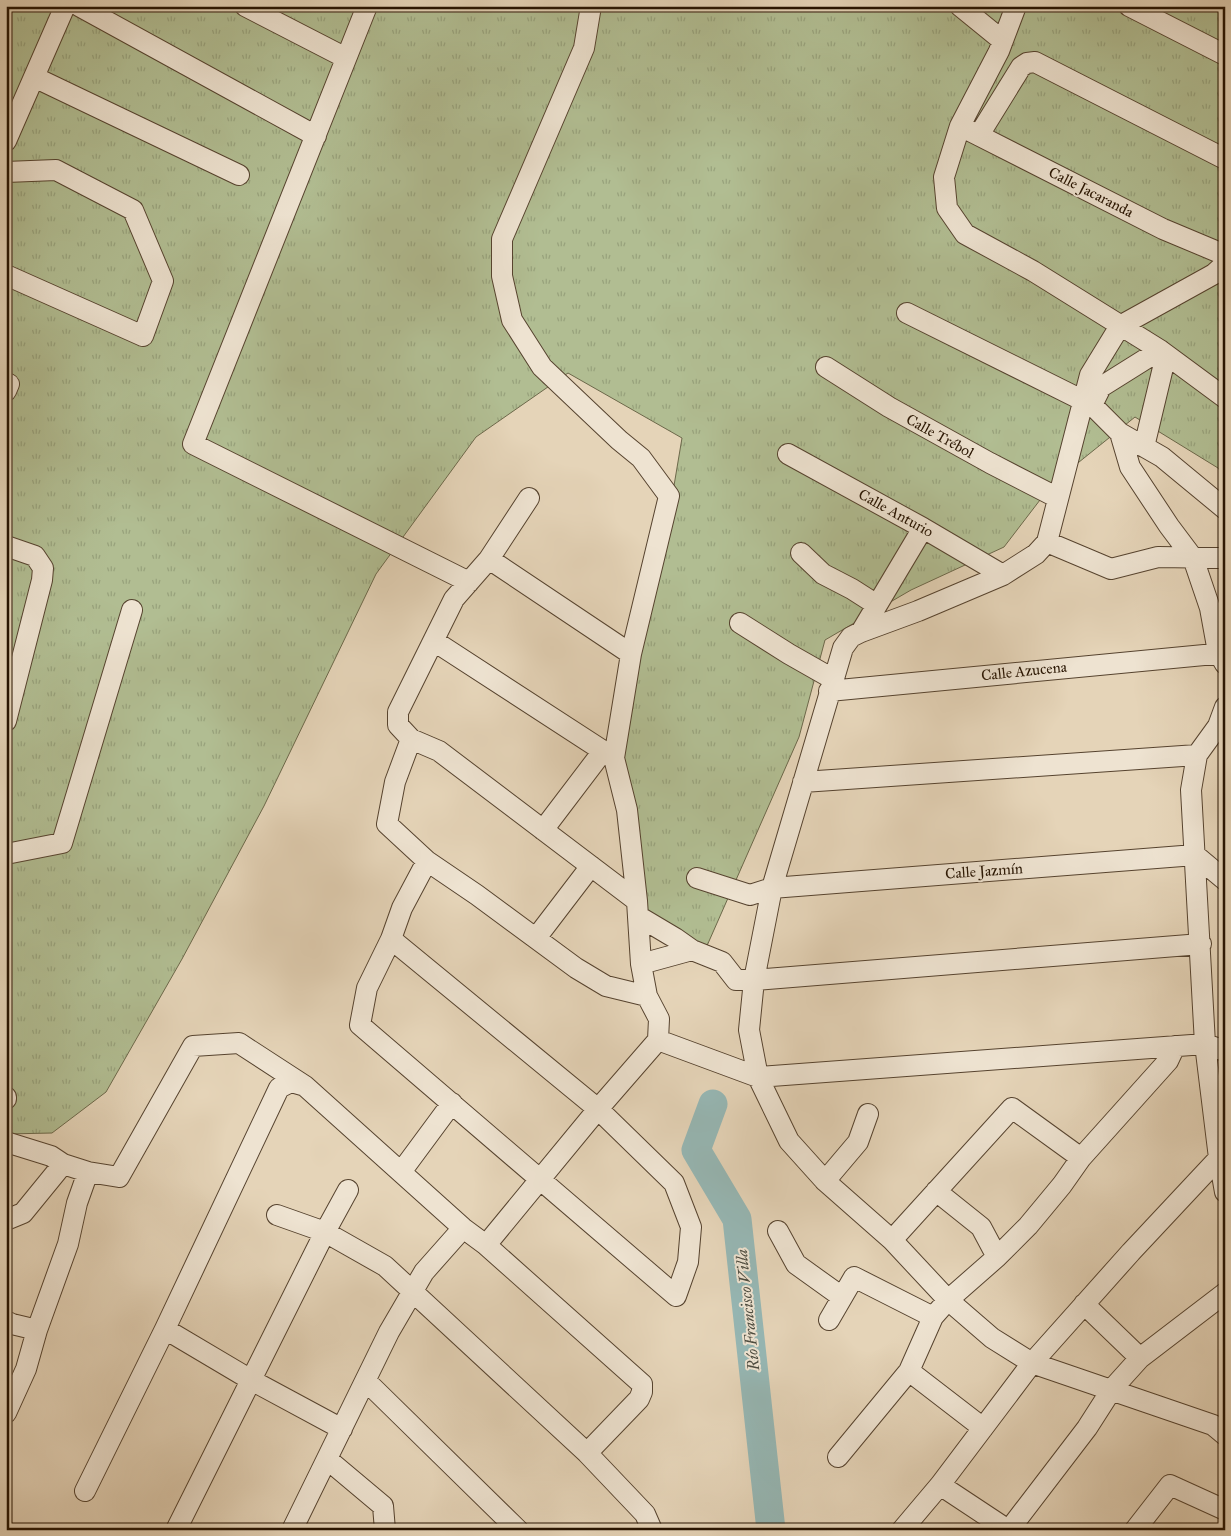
<svg xmlns="http://www.w3.org/2000/svg" width="1231" height="1536" font-family="'IM FELL Great Primer',serif">
	<style>
		.grass { fill: url(#grass-tufts); stroke: #6c684a }
		.lines { fill: none; stroke-linecap: round; stroke-linejoin: round }
		.river { stroke: #96b7b4; stroke-width: 29 }
		.minor-casing { stroke: #56432f; stroke-width: 22 }
		.minor { stroke: #eee3d1; stroke-width: 20 }
		.labels { text-anchor: middle; stroke-width: 4; stroke-linejoin: round; paint-order: stroke }
		.street-label { font-size: 15px; fill: #261301; stroke: #eee3d1 }
		.water-label { font-size: 16px; font-style: italic; fill: #4d4c40; stroke: #eee3d1 }
	</style>
	<defs>
		<pattern id="grass-tufts" width="24" height="20" patternUnits="userSpaceOnUse" patternTransform="scale(1.25)"><rect width="24" height="20" fill="#b1bd92"/><path d="M3 7l-1-3M5 7V3M7 7l1-3M15 17l-1-3M17 17v-4M19 17l1-3" fill="none" stroke="#98a27c"/></pattern>
	</defs>
	<rect width="100%" height="100%" fill="#e5d4b8"/>
	<filter id="stains"><feTurbulence type="fractalNoise" baseFrequency=".004" numOctaves="4"/><feColorMatrix values="0 0 0 0 .2 0 0 0 0 .09 0 0 0 0 .02 0 0 0 .5 -.17"/></filter>
	<radialGradient id="worn" r=".72"><stop offset=".6" stop-color="#630" stop-opacity="0"/><stop offset="1" stop-color="#630" stop-opacity=".3"/></radialGradient>
	<!-- grass -->
	<path class="grass" d="M6,6h1219v471l-7,-9 -83,-51 -82,66 -49,64 -93,43 -86,50 -26,97 -93,211 -76,-44 -15,-151 44,-178 23,-137 -114,-65 -92,64 -100,137 -112,232 -82,153 -76,133 -54,41 -46,1z"/>
	<g class="lines">
		<!-- river -->
		<path class="river" d="M713,1104l-17,46 41,69 34,311"/>
		<defs>
			<path id="minor" d="M79,6l237,130
				M245,6l101,52
				M367,6l-174,438 276,138
				M960,6l43,35
				M1016,6l-17,45 -39,75 -16,51 3,31 18,26 68,37 127,79 65,48
				M1129,6l96,49
				M34,77l205,98
				M968,130l195,99 62,26
				M979,135l42,-68 6,-4 8,-1 190,97
				M6,141l59,-135
				M6,172l50,-2 77,40 30,71 -20,55 -137,-61
				M1225,264l-11,10 -94,52 -30,49 -43,167 -11,12 -33,21 -85,36 -57,21 -10,5 -8,11 -71,240 -18,92 -5,50 9,47 31,64 36,40 67,59 56,60 44,38 40,25 181,62 12,10
				M907,313l185,92 28,28 10,34 39,59 24,32 17,50 8,44 7,12
				M826,367l63,40 101,56 68,35
				M6,391l3,-7
				M1092,405l9,-18 59,-37
				M1120,433l42,24 63,52
				M1144,447l22,-92
				M788,454l135,74 80,47
				M529,498l-40,61 -35,40 -56,113v13l13,14 28,12 198,150
				M1047,542l64,27 47,-12 67,1
				M6,546l29,10 8,12 -1,12 -36,141
				M801,553l22,21 29,15 25,16
				M489,559l142,95
				M740,623l49,31 44,25
				M861,632l62,-104
				M434,641l180,117
				M829,691l396,-38
				M1225,707l-7,19 -21,29 -6,35 14,254 14,114 6,34
				M411,739l-16,43 -8,42 40,37 50,34 99,73 30,18 41,10
				M803,782l394,-27
				M543,830l60,-79
				M6,854l56,-11 70,-233
				M697,878l53,17 22,-7 423,-33 30,25
				M638,916l37,22 17,12 30,12 14,18h18l447,-36
				M536,938l55,-72
				M391,939l207,170 76,74 17,44 -3,35 -12,34 -316,-271 7,-37 24,-49 11,-31 25,-47
				M641,964l51,-14
				M658,1040l100,37 447,-33 20,7
				M6,1097v2
				M6,1142l45,14 12,8
				M401,1172l51,-69
				M825,1181l33,-39 10,-28
				M936,1191l45,36 16,30
				M277,1215l48,17 60,34 202,187 58,61 7,16
				M6,1220l17,-7 40,-49 25,8 31,5 74,-131 46,-3 66,43 158,142 23,17 156,139v8l-3,7 -52,54
				M778,1231l18,33 46,33
				M892,1240l120,-132 69,50
				M486,1245l112,-136 60,-69 1,-21 -12,-23 -6,-32 -4,-63 -10,-91 -13,-52 17,-104 38,-158 -28,-38 -22,-18 -77,-73 -30,-47 -10,-44v-37l82,-191 7,-42
				M1084,1304l56,54
				M829,1320l25,-43 79,40
				M6,1321l6,3 25,6
				M165,1329l86,51 91,49
				M909,1371l74,57
				M366,1381l152,149
				M6,1413l20,-44 11,-39 31,-86 9,-41 11,-31
				M838,1457l71,-86 24,-54 15,-17 49,-43 31,-31 34,-41 19,-27 87,-97 7,-15
				M327,1459l56,47 2,24
				M940,1485l68,45
				M85,1491l80,-162 114,-241 12,-6 14,4
				M176,1530l149,-298 23,-42
				M292,1530l97,-198 35,-60 39,-44
				M902,1530l38,-45 92,-122 99,-111 88,-94 6,4
				M1009,1530l78,-102 25,-39 28,-31 85,-65
				M1135,1530l35,-45 55,25"/>
		</defs>
		<!-- minor casing -->
		<use href="#minor" class="minor-casing"/>
		<!-- minor -->
		<use href="#minor" class="minor"/>
	</g>
	<g class="labels">
		<!-- street labels -->
		<g class="street-label">
			<text transform="translate(1091 192) rotate(27)" y="5">Calle Jacaranda</text>
			<text transform="translate(940 436) rotate(29)" y="5">Calle Trébol</text>
			<text transform="translate(896 513) rotate(29)" y="5">Calle Anturio</text>
			<text transform="translate(1024 671) rotate(-6)" y="5">Calle Azucena</text>
			<text transform="translate(984 871) rotate(-4)" y="5">Calle Jazmín</text>
		</g>
		<!-- water labels -->
		<g class="water-label">
			<text transform="translate(747 1310) rotate(-96)" y="6">Río Francisco Villa</text>
		</g>
	</g>
	<!-- margin -->
	<rect width="1231" height="1536" fill="none" stroke="#e5d4b8" stroke-width="25"/>
	<rect x="8" y="8" width="1216" height="1521" fill="none" stroke="#261301" stroke-width="2.5"/>
	<rect x="12" y="12" width="1206" height="1511" fill="none" stroke="#261301"/>
	<rect width="100%" height="100%" filter="url(#stains)"/>
	<rect width="100%" height="100%" fill="url(#worn)"/>
</svg>
